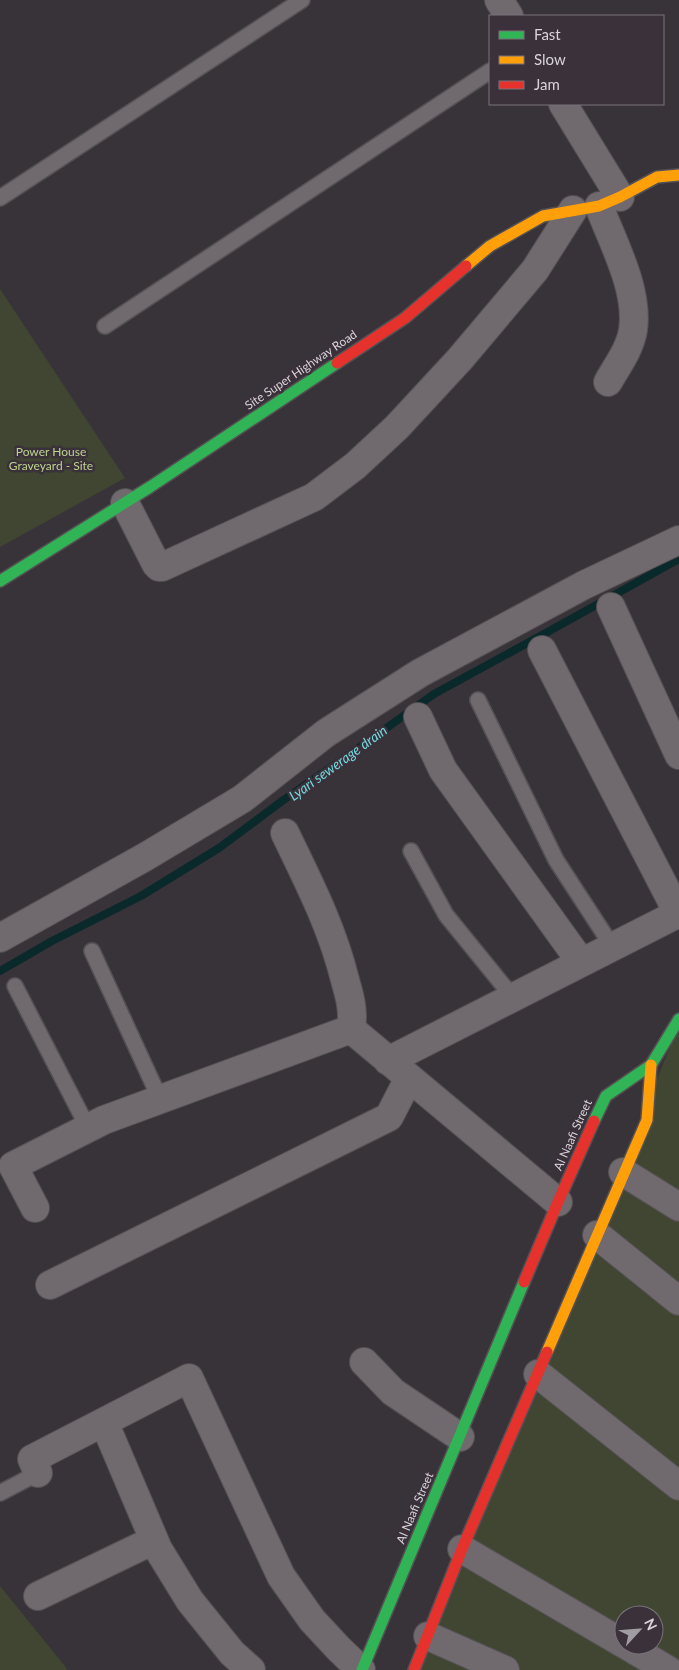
<svg xmlns="http://www.w3.org/2000/svg" width="679" height="1670" font-family="Lato,sans-serif">
	<style>
		.green { fill: #404631; fill-rule: evenodd }
		.lines { fill: none; stroke-linecap: round; stroke-linejoin: round }
		.stream { stroke: #0a292b; stroke-width: 8 }
		.lane-casing { stroke: #545154; stroke-width: 18 }
		.street-casing { stroke: #545154; stroke-width: 30 }
		.fast-casing { stroke: #545154; stroke-width: 14 }
		.slow-casing { stroke: #545154; stroke-width: 14 }
		.jam-casing { stroke: #545154; stroke-width: 14 }
		.lane { stroke: #70696e; stroke-width: 15 }
		.street { stroke: #70696e; stroke-width: 28 }
		.fast { stroke: #30b455; stroke-width: 11 }
		.slow { stroke: #ff9f0a; stroke-width: 11 }
		.jam { stroke: #e5322d; stroke-width: 11 }
		.labels { text-anchor: middle; stroke-width: 5; stroke-linejoin: round; paint-order: stroke }
		.street-label { font-size: 12px; fill: #dad4da; stroke: #3a313a }
		.park-label { font-size: 12px; fill: #bcd38e; stroke: #3a313a }
		.water-label { font-size: 14px; font-style: italic; fill: #74d9df; stroke: #3a313a }
	</style>
	<rect width="100%" height="100%" fill="#383338"/>
	<!-- green -->
	<path class="green" d="M0,289l125,189 -125,69z
		M679,1025v645h-264zM624,1615h30v30h-30z
		M0,1586l68,84h-68z"/>
	<g class="lines">
		<!-- stream -->
		<path class="stream" d="M0,971l52,-30 89,-45 78,-48 63,-47 61,-42 91,-65 119,-65 126,-70"/>
		<defs>
			<path id="lane" d="M0,198l302,-198
				M105,326l385,-255
				M478,700l78,160 56,86
				M411,851l35,64 61,75 7,5
				M92,951l68,148
				M15,986l73,142
				M0,1493l38,-20"/>
			<path id="street" d="M499,0l10,16
				M563,104l57,93
				M599,206c14,37 40,84 34,124 -3,19 -16,36 -25,52
				M125,503l31,61 3,3h3l152,-70 41,-31 42,-39 63,-68 75,-89 38,-60
				M611,607l68,148
				M542,650l136,263
				M418,717l25,53 138,192
				M285,833c24,50 47,94 60,147 5,17 9,32 6,49
				M0,938l145,-81 97,-58 84,-66 94,-60 164,-88 95,-45
				M388,1061l291,-148
				M623,1172l56,35
				M35,1208l-22,-42 91,-46 247,-91 207,173
				M597,1235l82,66
				M50,1285l339,-168 20,-39
				M364,1362l29,30 67,45
				M538,1374l141,112
				M104,1422l54,127 32,52 42,52 19,17
				M38,1473l-6,-14 157,-81 92,198 31,44 27,29 22,21
				M462,1549l162,95
				M38,1596l116,-56
				M428,1636l77,34
				M626,1645l42,25"/>
			<path id="fast" d="M0,581l150,-94 187,-124
				M594,1121l12,-25 45,-31 28,-46
				M362,1670l162,-388"/>
			<path id="slow" d="M466,266l24,-20 53,-30 56,-10 21,-9 37,-20 22,-2
				M547,1352l100,-232 4,-55"/>
			<path id="jam" d="M337,363l68,-45 61,-52
				M524,1282l34,-80 36,-81
				M414,1670l48,-121 85,-197"/>
		</defs>
		<!-- lane casing -->
		<use href="#lane" class="lane-casing"/>
		<!-- street casing -->
		<use href="#street" class="street-casing"/>
		<!-- fast casing -->
		<use href="#fast" class="fast-casing"/>
		<!-- slow casing -->
		<use href="#slow" class="slow-casing"/>
		<!-- jam casing -->
		<use href="#jam" class="jam-casing"/>
		<!-- lane -->
		<use href="#lane" class="lane"/>
		<!-- street -->
		<use href="#street" class="street"/>
		<!-- fast -->
		<use href="#fast" class="fast"/>
		<!-- slow -->
		<use href="#slow" class="slow"/>
		<!-- jam -->
		<use href="#jam" class="jam"/>
	</g>
	<g class="labels">
		<!-- street labels -->
		<g class="street-label">
			<text transform="translate(301 370) rotate(-34)" y="4">Site Super Highway Road</text>
			<text transform="translate(573 1135) rotate(-66)" y="4">Al Naafi Street</text>
			<text transform="translate(415 1508) rotate(-67)" y="4">Al Naafi Street</text>
		</g>
		<!-- park labels -->
		<g class="park-label">
			<text x="51" y="456">Power House<tspan x="51" dy="14">Graveyard - Site</tspan></text>
		</g>
		<!-- water labels -->
		<g class="water-label">
			<text transform="translate(338 763) rotate(-36)" y="5">Lyari sewerage drain</text>
		</g>
	</g>
	<!-- legend -->
	<rect x="489" y="15" width="175" height="90" fill="#3a313a" stroke="#7a727a"/>
	<rect x="499" y="31" width="25" height="8" fill="#30b455" stroke="#7a727a"/>
	<text x="534" y="40" font-size="15" fill="#dad4da">Fast</text>
	<rect x="499" y="56" width="25" height="8" fill="#ff9f0a" stroke="#7a727a"/>
	<text x="534" y="65" font-size="15" fill="#dad4da">Slow</text>
	<rect x="499" y="81" width="25" height="8" fill="#e5322d" stroke="#7a727a"/>
	<text x="534" y="90" font-size="15" fill="#dad4da">Jam</text>
	<!-- north arrow -->
	<g transform="translate(639 1630) rotate(64)"><circle r="24" fill="#3a313a" stroke="#7a727a"/>
	<path d="M0-4L9 19L0 12L-9 19Z" fill="#a19ca1"/>
	<text y="-8" font-size="14" font-weight="bold" text-anchor="middle" fill="#dad4da">N</text>
	</g>
</svg>
